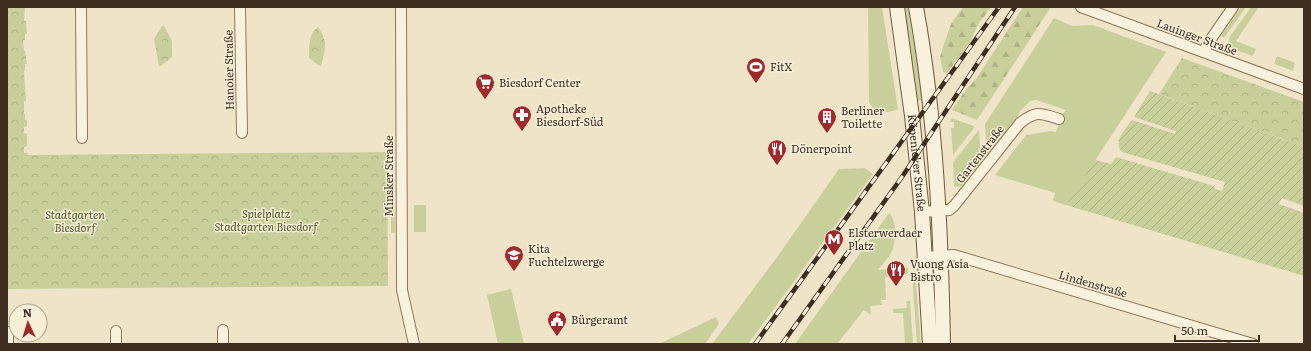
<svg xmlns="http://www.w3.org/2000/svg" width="1311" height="351" font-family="Literata,serif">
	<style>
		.grass { fill: #c9cf9b }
		.forest { fill: url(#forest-firs) }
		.park { fill: url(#park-crowns) }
		.garden { fill: url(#garden-furrows) }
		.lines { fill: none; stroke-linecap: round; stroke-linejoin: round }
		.minor-casing { stroke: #8d765c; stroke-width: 12 }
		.secondary-casing { stroke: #6f573f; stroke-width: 16 }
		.minor { stroke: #faf1dc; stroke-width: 10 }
		.secondary { stroke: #faf1dc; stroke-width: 14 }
		.rail-casing { stroke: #3d2e20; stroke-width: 4.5 }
		.rail { stroke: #f7eed8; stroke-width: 3; stroke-dasharray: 9; stroke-linecap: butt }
		.labels { text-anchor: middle; stroke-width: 3; stroke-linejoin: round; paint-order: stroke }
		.street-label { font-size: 11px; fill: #3d2e20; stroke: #f7eed8 }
		.poi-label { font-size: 11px; fill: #3d2e20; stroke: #f7eed8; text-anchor: start }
		.park-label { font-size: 11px; font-style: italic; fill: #4d5a26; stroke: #f7eed8 }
	</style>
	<defs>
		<pattern id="forest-firs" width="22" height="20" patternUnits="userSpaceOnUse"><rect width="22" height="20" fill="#c9cf9b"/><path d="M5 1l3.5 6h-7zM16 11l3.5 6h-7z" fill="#aeb285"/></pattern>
		<pattern id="park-crowns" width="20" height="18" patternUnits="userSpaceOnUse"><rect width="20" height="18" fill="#c9cf9b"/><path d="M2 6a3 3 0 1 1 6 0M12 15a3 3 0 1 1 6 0" fill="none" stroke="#aeb285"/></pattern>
		<pattern id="garden-furrows" width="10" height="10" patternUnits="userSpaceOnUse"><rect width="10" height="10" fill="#c9cf9b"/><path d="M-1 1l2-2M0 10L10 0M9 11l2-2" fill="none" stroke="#aeb285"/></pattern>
	</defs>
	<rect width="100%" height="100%" fill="#f0e4c8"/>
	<!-- grass -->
	<path class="grass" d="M868,7h14l16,102c-11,5 -23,5 -29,-7z
		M902,7h6l9,56 7,25 2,12 -9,1z
		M1241,7h5l-22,31 -3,-2z
		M1251,7h8l-23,34 20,8 -3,7 -24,-8v-10z
		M1054,18l18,8 21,-1 73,27 -100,153 -13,-4 2,-8 -60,-18 31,-40 25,-4 5,1 6,-17 4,-5 -30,-10 -6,1 -10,10 -4,9 -29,37 -2,-33z
		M1277,56l18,7 -2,8 -19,-7z
		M951,118l23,8v2l-21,27 -2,-27h3v-6h-4z
		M979,130l2,32 -1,3 -16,21 -10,1 -1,-25z
		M865,168l8,6 -125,170h-36l65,-87 62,-88z
		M391,205h4v28h-4z
		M414,205h12v27h-12z
		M889,213c8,7 7,26 4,36 -2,6 -11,16 -15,21l30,-2v5l-5,3 -18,1 1,23h-5l1,5 -12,1 1,9 -7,-5 -27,34h-42z
		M912,274l4,10 5,60h-4z
		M511,289l13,55h-26l-11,-49z
		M906,301h4l3,43h-8l-2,-31h-10v-4l14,-1z
		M716,317l3,7 -14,20h-46z"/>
	<!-- forest -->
	<path class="forest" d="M963,7h28l-13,18 -8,17 -23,31 -4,-1 -3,-15 4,-13 7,-20z
		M1023,7h28l-74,113 -25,-10 15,-22 9,-9z"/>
	<!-- park -->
	<path class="park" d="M7,7h18l-1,14h2l1,13h-2v6h-2l1,11h1l2,13h-2v7h-1l2,30h-2v13h1v6h2v6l-3,1v6l3,1v12l-3,1v6h3l1,2 359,-3 1,134 -381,3z
		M162,26h2l8,15v16l-11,9h-2l-5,-27z
		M318,27c11,16 7,21 3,39l-3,-1 -9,-7c0,-10 -1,-24 9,-31z
		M1182,58l122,44v45l-145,-53z"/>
	<!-- garden -->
	<path class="garden" d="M1150,91l154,56v59l-22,-8 -3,6 25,9v63l-238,-71 29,-45 16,4 5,-7 98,29 1,3 7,2 3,-9 -103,-30c-10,-11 4,-23 10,-32l43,14 1,-3 -42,-14z"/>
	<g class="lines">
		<defs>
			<path id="minor" d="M81,7l1,131
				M240,7l2,126
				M401,7l1,273v10l12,54
				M1081,7l223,82
				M1203,52l6,-10 24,-35
				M922,212l27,-2 5,-4 66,-83c16,-13 21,-10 39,-4
				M925,257l29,-2 299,89
				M223,330v14
				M116,331v13
				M8,332v12"/>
			<g id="secondary">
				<path id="s1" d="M897,7l15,109 10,96 8,132"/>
				<path d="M916,7c20,111 25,224 27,337"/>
			</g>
		</defs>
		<!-- minor casing -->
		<use href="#minor" class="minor-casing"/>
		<!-- secondary casing -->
		<use href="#secondary" class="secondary-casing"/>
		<!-- minor -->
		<use href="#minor" class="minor"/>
		<!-- secondary -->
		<use href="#secondary" class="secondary"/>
		<defs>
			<path id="rail" d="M755,344l244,-337
				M782,344l120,-167 113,-170"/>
		</defs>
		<!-- rail casing -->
		<use href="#rail" class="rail-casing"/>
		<!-- rail -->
		<use href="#rail" class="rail"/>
	</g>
	<!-- icons -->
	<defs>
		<symbol id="stadium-pin" viewBox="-11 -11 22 30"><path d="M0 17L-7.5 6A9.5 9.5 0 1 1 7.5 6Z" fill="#9e2a2b" stroke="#f7eed8"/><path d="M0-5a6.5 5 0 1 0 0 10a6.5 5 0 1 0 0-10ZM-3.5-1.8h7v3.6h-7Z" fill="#fff"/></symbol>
		<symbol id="supermarket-pin" viewBox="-11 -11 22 30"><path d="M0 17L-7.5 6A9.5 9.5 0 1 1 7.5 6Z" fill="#9e2a2b" stroke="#f7eed8"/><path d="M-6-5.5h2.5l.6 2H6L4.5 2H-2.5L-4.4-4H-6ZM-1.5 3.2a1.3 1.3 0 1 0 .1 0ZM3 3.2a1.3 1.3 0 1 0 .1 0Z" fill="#fff"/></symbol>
		<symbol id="pharmacy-pin" viewBox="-11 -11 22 30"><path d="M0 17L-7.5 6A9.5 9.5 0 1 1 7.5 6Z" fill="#9e2a2b" stroke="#f7eed8"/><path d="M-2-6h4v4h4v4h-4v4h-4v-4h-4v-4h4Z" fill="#fff"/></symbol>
		<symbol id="building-pin" viewBox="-11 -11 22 30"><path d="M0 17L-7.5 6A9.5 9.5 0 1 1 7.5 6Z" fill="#9e2a2b" stroke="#f7eed8"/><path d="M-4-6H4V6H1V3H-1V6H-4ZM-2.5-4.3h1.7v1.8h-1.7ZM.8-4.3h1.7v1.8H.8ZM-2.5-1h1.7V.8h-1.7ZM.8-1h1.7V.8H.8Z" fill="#fff"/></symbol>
		<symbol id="restaurant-pin" viewBox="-11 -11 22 30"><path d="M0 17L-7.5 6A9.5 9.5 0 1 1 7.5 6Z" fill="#9e2a2b" stroke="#f7eed8"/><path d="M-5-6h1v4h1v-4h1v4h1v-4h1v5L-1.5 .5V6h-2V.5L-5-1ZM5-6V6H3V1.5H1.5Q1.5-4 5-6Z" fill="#fff"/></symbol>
		<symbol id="metro-pin" viewBox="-11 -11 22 30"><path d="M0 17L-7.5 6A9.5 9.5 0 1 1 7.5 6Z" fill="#9e2a2b" stroke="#f7eed8"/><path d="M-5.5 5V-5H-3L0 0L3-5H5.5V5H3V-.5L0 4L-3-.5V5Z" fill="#fff"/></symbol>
		<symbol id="school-pin" viewBox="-11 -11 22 30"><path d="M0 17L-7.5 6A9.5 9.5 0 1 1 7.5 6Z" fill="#9e2a2b" stroke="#f7eed8"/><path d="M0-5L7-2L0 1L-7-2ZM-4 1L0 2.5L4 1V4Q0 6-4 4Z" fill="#fff"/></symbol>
		<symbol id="civic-pin" viewBox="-11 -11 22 30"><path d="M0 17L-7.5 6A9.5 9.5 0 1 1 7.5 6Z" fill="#9e2a2b" stroke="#f7eed8"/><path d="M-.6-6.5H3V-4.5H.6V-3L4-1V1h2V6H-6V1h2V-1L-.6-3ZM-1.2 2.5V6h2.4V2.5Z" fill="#fff"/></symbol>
	</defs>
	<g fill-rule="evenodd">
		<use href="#stadium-pin" x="745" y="56" width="22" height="30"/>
		<use href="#supermarket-pin" x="474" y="72" width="22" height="30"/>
		<use href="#pharmacy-pin" x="511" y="104" width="22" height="30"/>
		<use href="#building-pin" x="816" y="106" width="22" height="30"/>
		<use href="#restaurant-pin" x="766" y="138" width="22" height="30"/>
		<use href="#metro-pin" x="823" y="228" width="22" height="30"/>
		<use href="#school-pin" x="503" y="244" width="22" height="30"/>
		<use href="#restaurant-pin" x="885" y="259" width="22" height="30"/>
		<use href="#civic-pin" x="546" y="309" width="22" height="30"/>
	</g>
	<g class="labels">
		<!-- street labels -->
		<g class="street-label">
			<text transform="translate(1197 37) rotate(20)" y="4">Lauinger Straße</text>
			<text transform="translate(229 70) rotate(-91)" y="4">Hanoier Straße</text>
			<text transform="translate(980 154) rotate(-52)" y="4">Gartenstraße</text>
			<text dy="4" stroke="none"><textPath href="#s1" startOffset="157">Köpenicker Straße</textPath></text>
			<text transform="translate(389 176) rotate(-90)" y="4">Minsker Straße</text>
			<text transform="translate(1093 284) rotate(16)" y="4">Lindenstraße</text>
		</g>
		<!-- poi labels -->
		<g class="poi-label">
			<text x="770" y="71">FitX</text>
			<text x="499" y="87">Biesdorf Center</text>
			<text x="536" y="113">Apotheke<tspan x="536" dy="13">Biesdorf-Süd</tspan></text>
			<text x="841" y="115">Berliner<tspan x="841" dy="13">Toilette</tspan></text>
			<text x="791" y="153">Dönerpoint</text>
			<text x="848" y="237">Elsterwerdaer<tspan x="848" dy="13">Platz</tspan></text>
			<text x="528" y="253">Kita<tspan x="528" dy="13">Fuchtelzwerge</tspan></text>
			<text x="910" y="268">Vuong Asia<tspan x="910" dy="13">Bistro</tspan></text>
			<text x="571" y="324">Bürgeramt</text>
		</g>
		<!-- park labels -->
		<g class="park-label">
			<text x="266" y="218">Spielplatz<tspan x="266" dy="13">Stadtgarten Biesdorf</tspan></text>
			<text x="75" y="219">Stadtgarten<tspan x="75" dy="13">Biesdorf</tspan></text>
		</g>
	</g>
	<!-- border -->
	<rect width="1311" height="351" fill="none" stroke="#3d2e20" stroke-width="16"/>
	<!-- north arrow -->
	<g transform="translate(28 323) rotate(356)"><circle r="19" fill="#f7eed8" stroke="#ada18e"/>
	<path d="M0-3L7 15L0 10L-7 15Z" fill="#9e2a2b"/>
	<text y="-6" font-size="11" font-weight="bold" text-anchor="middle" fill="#3d2e20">N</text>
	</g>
	<!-- scale -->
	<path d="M1175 335v6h84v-6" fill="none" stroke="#3d2e20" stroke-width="2"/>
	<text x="1181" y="335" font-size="12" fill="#3d2e20" stroke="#f7eed8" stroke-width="3" paint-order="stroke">50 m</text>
</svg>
